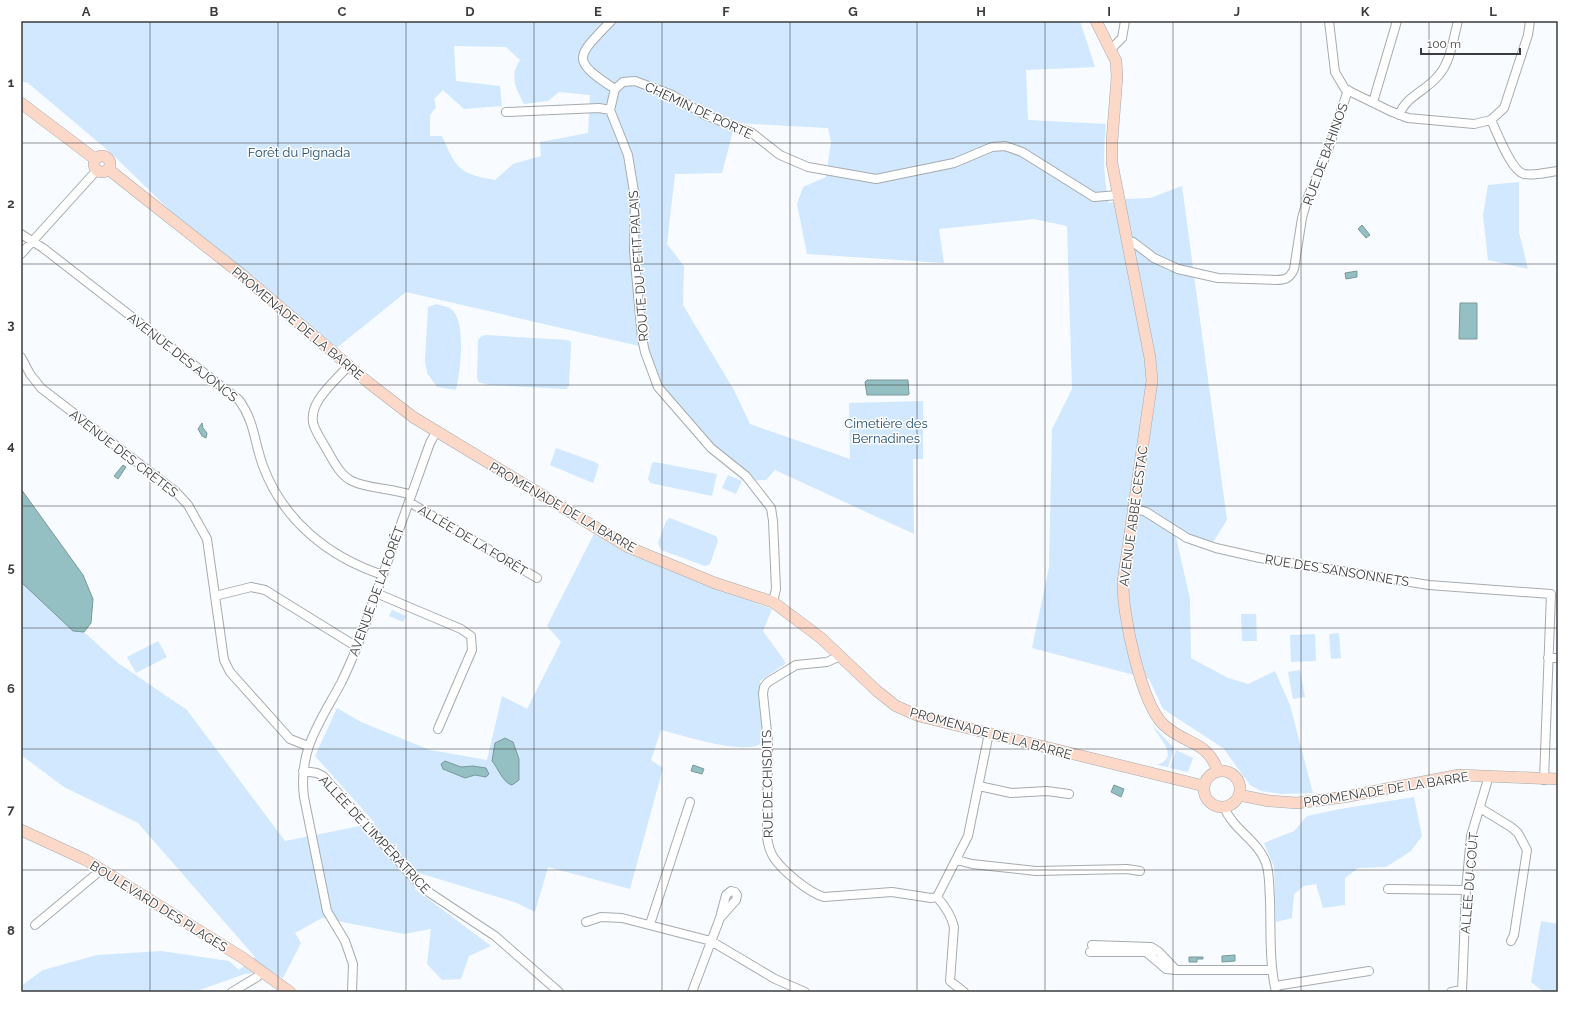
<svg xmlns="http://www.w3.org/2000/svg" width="1579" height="1013" font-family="Raleway,sans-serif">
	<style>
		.green { fill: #d1e8ff; fill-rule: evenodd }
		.water { fill: #94c0c3; stroke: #79989b }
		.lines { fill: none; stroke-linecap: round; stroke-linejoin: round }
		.street-casing { stroke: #a6abaf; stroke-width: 10 }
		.secondary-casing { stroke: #a6abaf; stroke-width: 12 }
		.street { stroke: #fff; stroke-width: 8 }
		.secondary { stroke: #fbd8c8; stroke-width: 11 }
		.grid { fill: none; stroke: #3a3b3d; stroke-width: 1; stroke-opacity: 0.55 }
		.labels { text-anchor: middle; stroke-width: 3; stroke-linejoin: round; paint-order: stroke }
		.street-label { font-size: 13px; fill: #3a3b3d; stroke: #fff }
		.park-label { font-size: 13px; fill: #234e71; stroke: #fff }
		.neatline { fill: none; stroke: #3a3b3d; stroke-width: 1.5 }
		.grid-label { font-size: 13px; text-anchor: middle; font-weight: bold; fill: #3a3b3d }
	</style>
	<rect width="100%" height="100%" fill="#f8fbff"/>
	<!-- green -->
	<path class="green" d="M21,21h1059l15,46 -69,3 2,50 78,4c-3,26 -3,54 3,79l17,-4 24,-1 32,-12 45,334 -15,24 -38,-16 16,71 1,59 37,20 20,6 27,-13 15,34 23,88 -32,1 -20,-3 -11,-6 -27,-37 -60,-39 -14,-30 -117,-31 17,-81 3,-138 20,-40 -5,-163 -33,-7 -95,10 5,34 -137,-9 -10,-50 6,-17 23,-10 5,-35 -3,-14 -93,-5 -13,50 -47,1 -8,70 17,22 -1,39 51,85 16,34 100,35 -1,-56 74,-2v58h-10l1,75 -139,-64 -9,10 -23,1 -90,-93 -14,-42 -233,-54 -72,58 -113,-90 -110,-107 -83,-70 -7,-2zM454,46l52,1 14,13c-11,16 -4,29 4,44l24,-3 11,-9 31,3 -2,38 -48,9 1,14 -28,8 -18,16c-36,-6 -39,-12 -53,-44h-12v-21l6,-8 -2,-8 9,-9 21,19 38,-3 -2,-20 -44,-5z
		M1519,182v50l9,37 -40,-9 -5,-45 5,-30z
		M437,304c4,2 11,2 14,5 16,12 9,64 5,81l-19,-3 -10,-14 -2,-12 3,-54z
		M485,335l83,5 3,2v5l-2,39 -3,3 -77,-4 -11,-3 -1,-6 1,-35 2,-4z
		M556,448l39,14 4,3 -6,18 -43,-18z
		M655,462l62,12 -5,22 -62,-13 -2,-4 4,-16z
		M728,475l14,6 -6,13 -14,-6z
		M21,492l70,110 -7,30 34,31 69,47 98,131 90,-18 -60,-67 22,-48 24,14 69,28 57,10 15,-64 25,13 34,-67 -14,-16 47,-92 30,18 148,57 -9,22 23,32 -26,18 2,62c-18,13 -80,-8 -101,-13l-10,30 12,8 -33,121 -82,-22 -13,45 -18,-9 -98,-30 -4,16 76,57 -22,10 -8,23 -19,1 -15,-16 4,-35 -27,5 -82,-16 -27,15 6,10 -18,35 -14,-8 -24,4 -51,18h-173v-6l22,-16 54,-15 64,-4 68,10 10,9 16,-13 -117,-134 -74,-36 -43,-32z
		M670,518l46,18 2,5 -8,23 -5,2 -44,-16 -3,-7 8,-22z
		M392,610l14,6 -3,6 -14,-6z
		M1241,614h15l1,27h-15z
		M1339,633l2,25 -10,1 -2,-25z
		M1315,634l1,27 -25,1 -1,-27z
		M158,641l9,16 -31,16 -9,-16z
		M1300,670l5,27 -12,2 -5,-27z
		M1153,726l21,22 -6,19 -11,-2c24,-9 1,-27 -4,-39z
		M1176,750l17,8 -5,14 -18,-4z
		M1414,797l8,39 -11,15 -25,16 -28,1 -13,10v27l-22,3 -7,-24 -12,2 -10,8 -2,24 -16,4 -2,-55 -10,-24 30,-12 13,-15 33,-7z
		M1541,921l17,3v68h-14l-13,-10z"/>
	<!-- water -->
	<path class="water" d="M1362,225l8,10 -4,3 -8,-9z
		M1357,271v6l-11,2 -1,-6z
		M1460,303h17v36h-18z
		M867,380h41l1,14 -1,1h-41l-2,-13z
		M202,423l1,5 4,5 -1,5 -4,-2 -4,-7z
		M123,465l3,2 -8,12 -4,-3z
		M21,489l62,86 10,24 -2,24 -7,9 -11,-1 -52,-49z
		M505,738l8,4 6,17v21l-7,5c-9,-2 -14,-17 -20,-24l3,-18z
		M445,761l16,6 12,-1 13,2 3,6 -3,3 -11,-2 -10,3 -22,-9 -2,-5z
		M693,765l11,4 -2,5 -11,-3z
		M1114,785l10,4 -3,8 -10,-5z
		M1235,955v6l-13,1v-6z
		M1189,957h14v2h-6v3h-8z"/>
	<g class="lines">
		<defs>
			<path id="street" d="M1329,21l6,51 10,17 45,22 18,7 66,6 17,-4 13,-12 24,-73 2,-14
				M1111,49l11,-11 3,-17
				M615,89l8,-7 12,-1 37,14 33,20 47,18 28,22 28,12 68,12 78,-16 38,-16 13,-1 17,6 72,45 24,-2
				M1373,102l24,-81
				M610,110l5,-21c-46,-30 -38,-32 -4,-68
				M506,112l93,-4 11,2 18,45 7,43 -1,53 8,87 3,14 13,35 53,61 35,28 25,32 2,13 3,68 -3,13
				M1399,115c7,-19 27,-24 39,-39 13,-14 15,-37 20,-55
				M1491,120c6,12 20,51 33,54 10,2 24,-2 34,-3
				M21,234l22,14 196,152c16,22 15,42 24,66 20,54 65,91 120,109
				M1126,240l7,2 21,16 24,11 40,9 58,2c10,0 14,-2 18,-11l8,-51 6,-21 19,-44 21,-63
				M21,254l76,-84
				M21,357l9,17 11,14 135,104 12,13 19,34 17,121 6,12 60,67 18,7
				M349,365c-13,16 -43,38 -35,61 3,8 9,17 13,24 7,12 13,25 25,31 16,8 40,7 59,14
				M409,502l128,76
				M1133,508l13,4 41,26 29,10 44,10 169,27 122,9 -7,186
				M376,593l85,36 10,7 1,14 -34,79
				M215,596l36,-9 14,3 92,57
				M840,656l-13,6 -31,3 -28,17 -4,5 -1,7 5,48 -1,95c1,8 3,15 7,21 9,13 35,35 50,39l68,-5 39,6 6,-1
				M1548,658h10
				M303,771l14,2 6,3 87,98 20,19 65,43 64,56
				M979,786l32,7 36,-2 22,3
				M1224,807c9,23 34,33 42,56 4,11 3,25 4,37 1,30 -1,62 6,92
				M1480,808l31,19 7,6 9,17 -13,85 -3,6
				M957,860l15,4 64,7 91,-2 13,2
				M1388,889l78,1
				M586,922l15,-5 21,1 89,23 64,38 30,13
				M650,924l40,-122
				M35,925l66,-55
				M1092,945l59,2 8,5 17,18h96
				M1090,952h56l20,17 10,1
				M1275,986l94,-15
				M232,992l25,-15 5,-6
				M352,992l1,-28 -8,-23 -18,-30 -23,-114c-6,-47 16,-75 37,-114 6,-12 11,-24 16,-36l73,-204 6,-11
				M692,992l28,-74 6,-23 5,-4 4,1 2,3 -1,5 -16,18
				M964,992l-14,-11 4,-54c-3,-12 -9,-21 -17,-30l31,-61 21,-103
				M1451,992l11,-2
				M1462,992l4,-102 5,-54 18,-60"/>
			<path id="secondary" d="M1096,21l20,40 1,16 -5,64v22l38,195 2,23 -29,201c-1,31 18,122 41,143 21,20 42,14 54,46
				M21,103l74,56
				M94 164a8 8 0 1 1 16 0a8 8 0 1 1-16 0Z
				M108,169l133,105 128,109 44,34 215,130 87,36 58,19 48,36 56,53 19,15 23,10 285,70
				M1204 789a18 18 0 1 1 36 0a18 18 0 1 1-36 0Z
				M1239,795l30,6 28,2 47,-6 115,-22 99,4
				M21,830l65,30 157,98 47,34"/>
		</defs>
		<!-- street casing -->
		<use href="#street" class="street-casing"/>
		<!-- secondary casing -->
		<use href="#secondary" class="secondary-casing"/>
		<!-- street -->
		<use href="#street" class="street"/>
		<!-- secondary -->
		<use href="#secondary" class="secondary"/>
	</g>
	<!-- grid -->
	<path class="grid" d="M150,21v971M278,21v971M406,21v971M534,21v971M662,21v971M790,21v971M917,21v971M1045,21v971M1173,21v971M1301,21v971M1429,21v971M21,143h1537M21,264h1537M21,385h1537M21,506h1537M21,628h1537M21,749h1537M21,870h1537"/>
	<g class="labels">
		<!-- street labels -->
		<g class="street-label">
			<text transform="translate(699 110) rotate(25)" y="5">CHEMIN DE PORTE</text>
			<text transform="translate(1325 154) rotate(-70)" y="5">RUE DE BAHINOS</text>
			<text transform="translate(638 266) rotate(-94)" y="5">ROUTE DU PETIT PALAIS</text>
			<text transform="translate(298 323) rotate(40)" y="5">PROMENADE DE LA BARRE</text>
			<text transform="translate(183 357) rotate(38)" y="5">AVENUE DES AJONCS</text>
			<text transform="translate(124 453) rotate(38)" y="5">AVENUE DES CRÊTES</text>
			<text transform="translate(563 507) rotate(30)" y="5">PROMENADE DE LA BARRE</text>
			<text transform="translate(1133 516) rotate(-82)" y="5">AVENUE ABBÉ CESTAC</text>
			<text transform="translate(473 540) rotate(31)" y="5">ALLÉE DE LA FORÊT</text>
			<text transform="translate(1337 570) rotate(9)" y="5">RUE DES SANSONNETS</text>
			<text transform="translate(376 591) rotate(-70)" y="5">AVENUE DE LA FORÊT</text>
			<text transform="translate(991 733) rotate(15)" y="5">PROMENADE DE LA BARRE</text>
			<text transform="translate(767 784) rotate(-91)" y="5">RUE DE CHISDITS</text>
			<text transform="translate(1386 789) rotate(-9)" y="5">PROMENADE DE LA BARRE</text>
			<text transform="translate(375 834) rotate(47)" y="5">ALLÉE DE L'IMPÉRATRICE</text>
			<text transform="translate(1469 883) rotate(-85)" y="5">ALLÉE DU COÛT</text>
			<text transform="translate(159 906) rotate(32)" y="5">BOULEVARD DES PLAGES</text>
		</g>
		<!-- park labels -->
		<g class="park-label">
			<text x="299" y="157">Forêt du Pignada</text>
			<text x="886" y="428">Cimetière des<tspan x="886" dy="15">Bernadines</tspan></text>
		</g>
	</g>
	<!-- border -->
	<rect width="1579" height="1013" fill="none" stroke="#ffffff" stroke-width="44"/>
	<!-- scale -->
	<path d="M1421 48v6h99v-6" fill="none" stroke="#3a3b3d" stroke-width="2"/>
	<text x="1427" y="48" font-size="12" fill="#3a3b3d" stroke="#ffffff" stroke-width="3" paint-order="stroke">100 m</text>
	<rect x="22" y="22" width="1535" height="969" class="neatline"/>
	<g class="grid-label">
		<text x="86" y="16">A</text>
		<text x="214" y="16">B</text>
		<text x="342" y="16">C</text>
		<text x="470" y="16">D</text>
		<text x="598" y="16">E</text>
		<text x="726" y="16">F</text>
		<text x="853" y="16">G</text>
		<text x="981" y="16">H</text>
		<text x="1109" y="16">I</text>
		<text x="1237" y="16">J</text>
		<text x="1365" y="16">K</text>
		<text x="1493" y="16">L</text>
		<text x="11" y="87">1</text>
		<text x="11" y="208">2</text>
		<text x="11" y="329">3</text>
		<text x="11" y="450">4</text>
		<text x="11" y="572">5</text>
		<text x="11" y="693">6</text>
		<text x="11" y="814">7</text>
		<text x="11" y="935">8</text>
	</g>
</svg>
